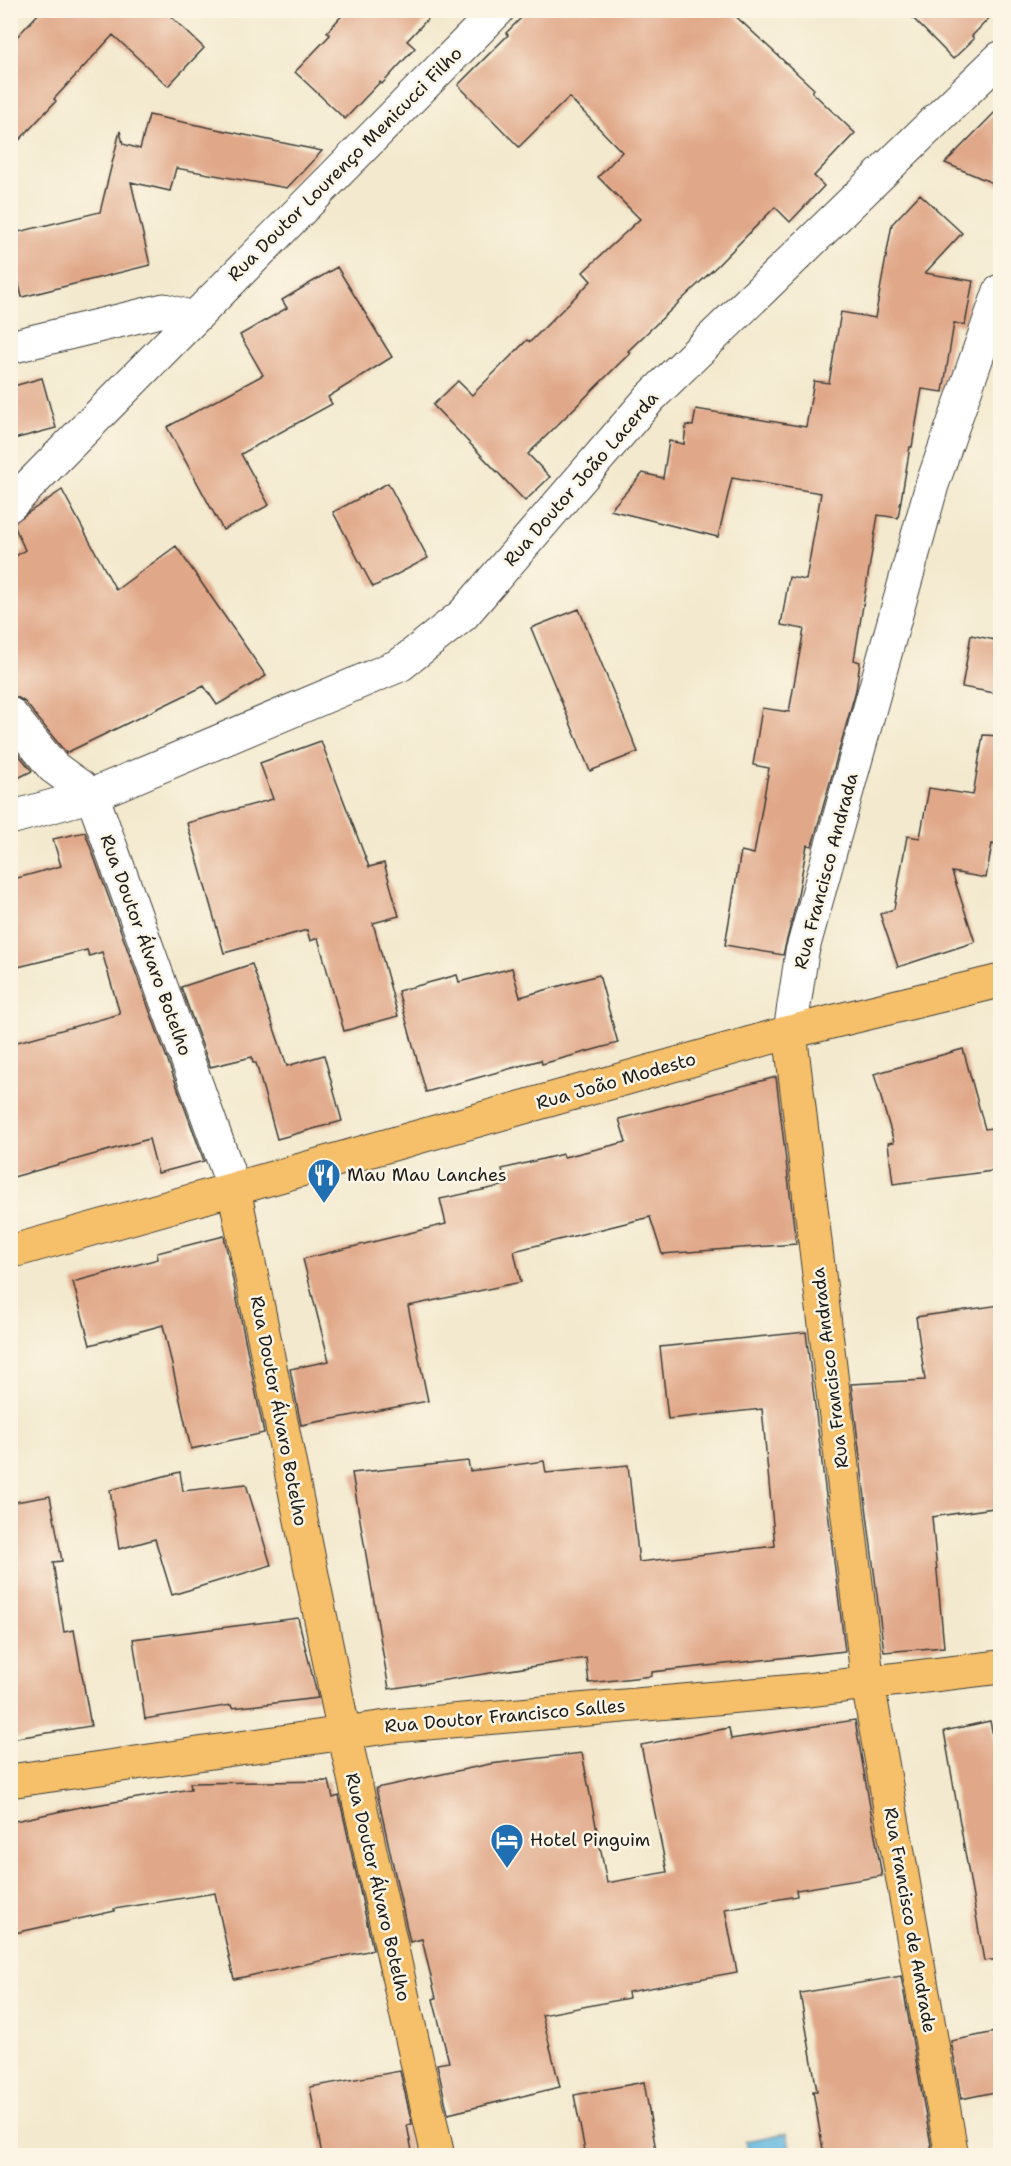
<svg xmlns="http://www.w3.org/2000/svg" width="1011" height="2166" font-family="'Shantell Sans',sans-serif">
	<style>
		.water { fill: #63b9e0; stroke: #406a7e; stroke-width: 1.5 }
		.building { fill: #e0a788 }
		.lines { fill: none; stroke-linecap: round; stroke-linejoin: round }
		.minor-casing { stroke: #3c3b37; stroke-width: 35 }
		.major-casing { stroke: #3c3b37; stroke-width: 35 }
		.minor { stroke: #fff; stroke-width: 33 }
		.major { stroke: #f6c06b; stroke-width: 33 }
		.labels { text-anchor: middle; stroke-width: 5; stroke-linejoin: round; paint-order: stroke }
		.street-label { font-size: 18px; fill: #1c1c1c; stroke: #fcf5e5 }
		.poi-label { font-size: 18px; fill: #1c1c1c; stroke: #fcf5e5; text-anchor: start }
	</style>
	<rect width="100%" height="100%" fill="#fcf5e5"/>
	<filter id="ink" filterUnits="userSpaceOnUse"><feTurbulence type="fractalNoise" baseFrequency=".0167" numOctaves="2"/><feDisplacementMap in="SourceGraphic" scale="12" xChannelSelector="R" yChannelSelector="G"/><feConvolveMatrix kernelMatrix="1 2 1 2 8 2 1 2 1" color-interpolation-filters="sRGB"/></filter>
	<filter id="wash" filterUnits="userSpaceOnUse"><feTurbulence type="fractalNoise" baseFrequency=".008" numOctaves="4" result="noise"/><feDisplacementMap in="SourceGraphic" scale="24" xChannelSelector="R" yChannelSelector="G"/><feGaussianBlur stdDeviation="1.35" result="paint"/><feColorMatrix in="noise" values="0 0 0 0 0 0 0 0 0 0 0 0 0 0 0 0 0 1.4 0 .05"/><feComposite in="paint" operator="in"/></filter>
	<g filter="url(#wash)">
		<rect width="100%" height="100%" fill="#f3e9ce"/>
		<!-- water -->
		<path class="water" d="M787,2133l4,22h-42l-3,-14z"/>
		<g id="blocks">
			<!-- building -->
			<path class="building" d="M42,10h122l40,38 -36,38 -55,-51 -59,64 2,2 -46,49v-106z
				M347,10h89l-29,31 8,7 -33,36 -2,-2 -35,37 -50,-47 35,-37 -3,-3z
				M529,10h200l85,79 -2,3 43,41 -41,43 10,10 -34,36 -15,-15 -57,58 -90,86 2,2 -102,101 22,23 -25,24 -92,-96 25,-24 14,14 55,-55 3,2 61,-61 -8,-9 57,-53 -42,-42 24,-25 -53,-55 -50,50 -61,-62 50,-50 -2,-2z
				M905,10h92l-25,26 2,3 -21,20z
				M1000,107v79l-55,-23z
				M149,115l173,36 -35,37 -111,-20 -6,23 -39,-9 19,83 -128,32 -12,-47v-16l90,-22 20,-81 3,13 17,5z
				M920,194l42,39 -37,40 48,8 -8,44 -11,-2 -11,69 -21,-3 -10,58h-2l-12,71 -20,-3 -24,145 6,2 -4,28 -44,156 -5,-1 -10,55 -14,55 -58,-10 16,-94 13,3 15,-86 -16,-3 9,-57 27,4 15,-83 -23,-4 8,-48 17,3 15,-87 -89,-15 -14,59 -108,-27 33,-37 20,5 6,-37 15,3 2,-19 7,1 3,-17 110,18 8,-46 15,2 12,-71 34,6 17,-94z
				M337,267l55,90 -64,40 4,7 -91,50 28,51 -46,25 -56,-103 96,-52 -23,-40 47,-27 -5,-8z
				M42,378l14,50 -46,12v-53z
				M388,483l40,75 -55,29 -40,-75z
				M62,490l54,100 60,-44 90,130 -49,29 -13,-19 -138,67 -41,-51 -8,-5 -7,-1v-136l15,-10 -12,-27z
				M579,609l59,143 -48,19 -59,-143z
				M971,635l29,6v53l-38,-7z
				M983,735l17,1v110l-8,-2 -6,34 -34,-6 23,70 -77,25 -18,-53 14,-5 13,-73 13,2 9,-50 44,7z
				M321,741l48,126 15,-4 15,53 -26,7 25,93 -54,15 -26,-93 -8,3 -3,-11 -83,23 -37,-130 86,-24 -13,-36z
				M10,744l22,27 -22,11z
				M85,832l119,329 -46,12 -9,-34 -139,39v-134l110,-30 -18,-62 -13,4 -2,-6 -77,19v-89l51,-14 -8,-27z
				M252,964l35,102 37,-11 18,66 -65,18 -21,-76h-3l-1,-6 -42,10 -29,-80z
				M512,968l8,29 79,-22 19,68 -76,21 -1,-4 -115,32 -28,-101 59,-16 2,7z
				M963,1049l22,80 15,-2v43l-107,14 -5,-41 6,-1 -20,-68z
				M776,1077l20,167 -134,10 -12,-37 -136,34 7,31 -113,24 20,95 -127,24 -11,-56 39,-8 -26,-102 143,-35 -6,-25 66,-14 -4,-16 61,-15 1,3 62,-15 -7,-23z
				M224,1236l40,197 -73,16 -28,-124 -73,20 -17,-63 85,-23 -1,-6z
				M1000,1305v202l-68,10 12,130 -60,5 -33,-268 74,-4 -9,-63z
				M806,1332l39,319 -193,21v4l-63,7 -3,-25 -197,31 -37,-216 116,-12 2,10 74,-10 2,12 82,-8 11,97 136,-16 -13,-137 -94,10 -8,-72z
				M180,1472l3,19 63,-7 25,81 -99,30 -17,-56 -36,10 -9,-59z
				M50,1496l12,65 -9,1 11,70 10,-2 17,96 -81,13v-236z
				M298,1618l20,80 -86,10 -1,-3 -86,14 -12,-80z
				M855,1720l27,156 -86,14 1,6 -72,13 12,63 -109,20 1,6 -87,17 18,72 -112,27 -11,-50 12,-2 -16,-63 3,-1 -14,-59 -12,3 -34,-154 114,-24 92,-11 25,130 60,-11 -26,-127 88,-17 2,11z
				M990,1721l10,49v189l-16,2 -40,-230z
				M329,1781l4,17 6,-2 34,154 -139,29 -19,-86 -101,16 1,2 -105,23v-112l80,-17v1l101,-17 -1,-6z
				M901,1976l32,180h-109l-11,-65h4l-17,-98z
				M1000,2031v60l-39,8 -10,-58z
				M400,2071l12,53 -5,1 6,31h-91l-12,-69z
				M644,2082l13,74h-71l-12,-61z"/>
		</g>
	</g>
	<g filter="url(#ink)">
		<use href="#blocks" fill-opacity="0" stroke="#3c3b37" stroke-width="1.5"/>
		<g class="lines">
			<defs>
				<path id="minor" d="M10,347l154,-37 29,8
					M10,505l488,-495
					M10,714l43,53 39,28 142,394
					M10,818l82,-23 308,-130 63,-50 187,-217 350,-340
					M790,1032l12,-80 130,-467 68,-194"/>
				<path id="major" d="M790,1032l78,652 84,472
					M234,1189l110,544 94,423
					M10,1252l780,-220 210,-51
					M10,1781l383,-55 415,-36 192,-23"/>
			</defs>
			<!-- minor casing -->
			<use href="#minor" class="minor-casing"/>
			<!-- major casing -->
			<use href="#major" class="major-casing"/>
			<!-- minor -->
			<use href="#minor" class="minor"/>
			<!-- major -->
			<use href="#major" class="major"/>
		</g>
	</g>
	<!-- icons -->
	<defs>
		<symbol id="restaurant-pin" viewBox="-11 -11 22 30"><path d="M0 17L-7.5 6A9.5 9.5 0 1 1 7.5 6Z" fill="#1f6fb2" stroke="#fcf5e5"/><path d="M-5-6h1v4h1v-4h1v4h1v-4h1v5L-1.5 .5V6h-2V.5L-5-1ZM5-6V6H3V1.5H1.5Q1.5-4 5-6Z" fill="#fff"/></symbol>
		<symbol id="hotel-pin" viewBox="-11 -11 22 30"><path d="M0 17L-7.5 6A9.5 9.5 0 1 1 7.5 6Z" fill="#1f6fb2" stroke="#fcf5e5"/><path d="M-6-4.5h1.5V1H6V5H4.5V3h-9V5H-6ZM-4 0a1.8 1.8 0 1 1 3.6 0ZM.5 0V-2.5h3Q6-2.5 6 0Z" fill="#fff"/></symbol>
	</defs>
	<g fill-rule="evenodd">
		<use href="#restaurant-pin" x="305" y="1156" width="38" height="52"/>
		<use href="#hotel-pin" x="488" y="1821" width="38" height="52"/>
	</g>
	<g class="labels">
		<!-- street labels -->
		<g class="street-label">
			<text transform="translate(345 164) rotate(-45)" y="6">Rua Doutor Lourenço Menicucci Filho</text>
			<text transform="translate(581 479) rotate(-49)" y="6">Rua Doutor João Lacerda</text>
			<text transform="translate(826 871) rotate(-75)" y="6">Rua Francisco Andrada</text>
			<text transform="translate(146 945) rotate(70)" y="6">Rua Doutor Álvaro Botelho</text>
			<text transform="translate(616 1081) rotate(-16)" y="6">Rua João Modesto</text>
			<text transform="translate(830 1368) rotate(-97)" y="6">Rua Francisco Andrada</text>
			<text transform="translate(279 1411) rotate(79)" y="6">Rua Doutor Álvaro Botelho</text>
			<text transform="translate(505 1716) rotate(-5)" y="6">Rua Doutor Francisco Salles</text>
			<text transform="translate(378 1887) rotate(77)" y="6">Rua Doutor Álvaro Botelho</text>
			<text transform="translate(910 1920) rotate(80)" y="6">Rua Francisco de Andrade</text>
		</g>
		<!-- poi labels -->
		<g class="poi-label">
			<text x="347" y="1181">Mau Mau Lanches</text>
			<text x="530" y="1846">Hotel Pinguim</text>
		</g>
	</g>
	<!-- margin -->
	<rect width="1011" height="2166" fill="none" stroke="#fcf5e5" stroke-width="36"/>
</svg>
